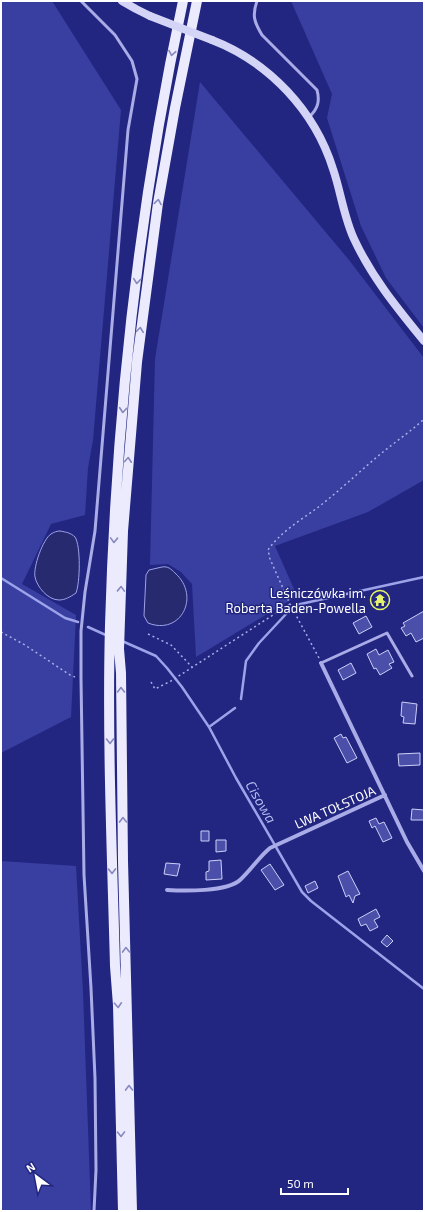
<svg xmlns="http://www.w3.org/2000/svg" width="425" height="1212" font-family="'Exo 2',sans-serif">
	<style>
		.green { fill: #393fa0 }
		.water { fill: #272a6f; stroke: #9da2e9 }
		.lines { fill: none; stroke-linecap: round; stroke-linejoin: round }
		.stream { stroke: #9da2e9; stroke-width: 2.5 }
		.building { fill: #4b4faa; stroke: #cdcff6 }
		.path { stroke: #a9ace7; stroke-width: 1.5; stroke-dasharray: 2 3; stroke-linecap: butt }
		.lane { stroke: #a9ace7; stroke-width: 3 }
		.street { stroke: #a9ace7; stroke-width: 4 }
		.secondary { stroke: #d3d4f6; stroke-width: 8 }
		.primary { stroke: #ebebfd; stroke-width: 10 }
		.secondary-bridge { stroke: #d3d4f6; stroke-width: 8 }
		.oneway { stroke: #8688bf }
		.labels { text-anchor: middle; stroke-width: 3; stroke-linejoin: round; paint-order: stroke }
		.poi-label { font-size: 13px; fill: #fff; stroke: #222681; text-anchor: end }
		.street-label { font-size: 13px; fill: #fff; stroke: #222681 }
		.water-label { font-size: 14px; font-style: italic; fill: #b4b8ef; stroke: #222681 }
	</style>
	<rect width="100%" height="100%" fill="#222681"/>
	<!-- green -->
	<path class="green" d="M1,1h51l69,109 -28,330 -5,28 -3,47 -34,9 -29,60 54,31 -5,102 -70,36z
		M291,1h133v327l-38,-50 -25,-52 -34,-108 5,-24z
		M200,82l149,178 75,98v122l-56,32 -93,34 22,50 -101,61 -4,-73 -11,-12 -13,-8 -18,1 5,-206z
		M1,861l75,5 7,126 8,219h-90z"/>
	<!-- water -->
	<path class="water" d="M60,531c6,1 11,2 15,6 6,9 5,46 1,56 -6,4 -11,7 -17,7 -11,0 -22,-13 -24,-23 -2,-10 8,-38 16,-43 3,-2 6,-3 9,-3z
		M162,567c6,-1 9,2 13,6 26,23 6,63 -27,50l-4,-7 2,-41 3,-5z"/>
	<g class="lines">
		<!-- stream -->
		<path class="stream" d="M1,578l64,40 13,4
			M296,605l128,-28
			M88,627l20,9
			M122,641l34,15 11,12 15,19 27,40 27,51 66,114 9,9 113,88
			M241,699l5,-38 13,-18 28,-30
			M209,727l26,-19"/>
	</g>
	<!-- building -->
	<path class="building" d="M424,611v27l-8,4 -5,-9 -5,3 -5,-8 4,-2 -2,-3z
		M366,616l6,11 -13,7 -6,-11z
		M376,649l3,6 9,-5 6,12 -5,2 3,4 -12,7 -4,-7 -2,1 -7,-15z
		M351,663l5,10 -13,7 -5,-10z
		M402,702l15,2 -2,20 -12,-1 1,-6 -3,-1z
		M341,734l2,4 3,-1 11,21 -10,5 -13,-25z
		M420,753v12l-21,1 -1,-12z
		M412,809l12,1v10h-13z
		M376,818l3,6 5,-2 8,16 -9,4 -8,-16 -3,2 -3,-7z
		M201,831h8v10h-8z
		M216,840h10v11l-10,1z
		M221,860l1,19 -16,1v-8l3,-1v-10z
		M166,863l14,1 -3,12 -13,-2z
		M270,864l14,21 -9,5 -14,-20z
		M348,871l12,23 -5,2 -2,7 -4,-8 -3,2 -8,-21z
		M315,881l3,7 -10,5 -3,-7z
		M376,909l4,8 -6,3 4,7 -8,4 -4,-7 -5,2 -3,-7z
		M387,935l6,6 -6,6 -6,-5z"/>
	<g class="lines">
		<!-- path -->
		<path class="path" d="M1,632l24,13 45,30 5,2
			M148,634l23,11 22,23
			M319,658l-29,-54 -20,-45 -2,-9c13,-19 35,-31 53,-45 19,-15 37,-32 56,-48 15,-13 32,-24 47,-38
			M151,682l4,7 16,-8 119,-77"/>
		<!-- lane -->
		<path class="lane" d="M81,1l34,34 17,26 5,18 -9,51 -33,401 -10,61 -4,39v47l3,197 7,113 4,90 1,92 -2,41
			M257,1c-5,14 -3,21 5,34l55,55c3,11 1,19 -8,27
			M321,663l66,-30 25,43"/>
		<!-- street -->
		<path class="street" d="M321,663l86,179 17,29
			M167,890c17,1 60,2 73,-10 11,-10 19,-23 30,-32l115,-53"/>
		<!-- secondary -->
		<path class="secondary" d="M122,1l14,8 14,7
			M212,40c57,22 103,71 121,129 8,23 11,50 22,72 18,38 43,68 69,100"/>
		<!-- primary -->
		<path class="primary" d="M123,1211l-5,-206 -3,-39c-3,-114 -8,-228 -5,-341 6,-209 29,-420 73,-624
			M132,1211l-9,-350 -2,-188 -2,-24 4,-118 14,-169 21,-159 17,-95 22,-107"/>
		<!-- secondary-bridge -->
		<path class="secondary-bridge" d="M150,16l62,24"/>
	</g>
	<!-- one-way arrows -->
	<defs><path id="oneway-chevron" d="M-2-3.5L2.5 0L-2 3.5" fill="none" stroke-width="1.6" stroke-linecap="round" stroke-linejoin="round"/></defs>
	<g class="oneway">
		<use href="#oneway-chevron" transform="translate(172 53) rotate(100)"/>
		<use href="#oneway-chevron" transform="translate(158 202) rotate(-81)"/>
		<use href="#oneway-chevron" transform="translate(137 281) rotate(96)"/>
		<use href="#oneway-chevron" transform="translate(140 330) rotate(-83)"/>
		<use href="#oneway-chevron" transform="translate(123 410) rotate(95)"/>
		<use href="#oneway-chevron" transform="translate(128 460) rotate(-86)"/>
		<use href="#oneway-chevron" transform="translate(114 540) rotate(92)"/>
		<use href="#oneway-chevron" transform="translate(121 589) rotate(-88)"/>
		<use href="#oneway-chevron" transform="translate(121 690) rotate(-90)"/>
		<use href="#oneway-chevron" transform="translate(110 741) rotate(89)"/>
		<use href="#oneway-chevron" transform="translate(123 820) rotate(-91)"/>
		<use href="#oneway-chevron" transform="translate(112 871) rotate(89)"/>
		<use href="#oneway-chevron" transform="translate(126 950) rotate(-91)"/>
		<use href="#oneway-chevron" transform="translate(118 1005) rotate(87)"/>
		<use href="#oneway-chevron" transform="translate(129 1088) rotate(-91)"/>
		<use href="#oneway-chevron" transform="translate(121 1134) rotate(89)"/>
	</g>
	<!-- icons -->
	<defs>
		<symbol id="temple-ring" viewBox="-11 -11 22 22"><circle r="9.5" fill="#222681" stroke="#e4f36b" stroke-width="1.5"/><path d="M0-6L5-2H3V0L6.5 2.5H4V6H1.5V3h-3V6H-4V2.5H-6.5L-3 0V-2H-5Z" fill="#e4f36b"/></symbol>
	</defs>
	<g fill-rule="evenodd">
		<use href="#temple-ring" x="369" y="589" width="22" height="22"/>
	</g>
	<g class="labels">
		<!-- poi labels -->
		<g class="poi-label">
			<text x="366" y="598">Leśniczówka im.<tspan x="366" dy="15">Roberta Baden-Powella</tspan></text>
		</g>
		<!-- street labels -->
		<g class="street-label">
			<text transform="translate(335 807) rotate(-24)" y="5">LWA TOŁSTOJA</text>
		</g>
		<!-- water labels -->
		<g class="water-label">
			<text transform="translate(261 802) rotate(60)" y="5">Cisowa</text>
		</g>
	</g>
	<!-- border -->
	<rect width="425" height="1212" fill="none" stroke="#ffffff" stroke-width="4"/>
	<!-- north arrow -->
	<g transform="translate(36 1176) rotate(328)" stroke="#222681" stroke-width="3" paint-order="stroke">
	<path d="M0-3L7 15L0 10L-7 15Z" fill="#ffffff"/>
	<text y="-6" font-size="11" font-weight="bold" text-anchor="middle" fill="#ffffff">N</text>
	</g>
	<!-- scale -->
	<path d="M281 1188v6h67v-6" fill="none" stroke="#ffffff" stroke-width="2"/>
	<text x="287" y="1188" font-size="12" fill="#ffffff" stroke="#222681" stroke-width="3" paint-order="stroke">50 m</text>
</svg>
